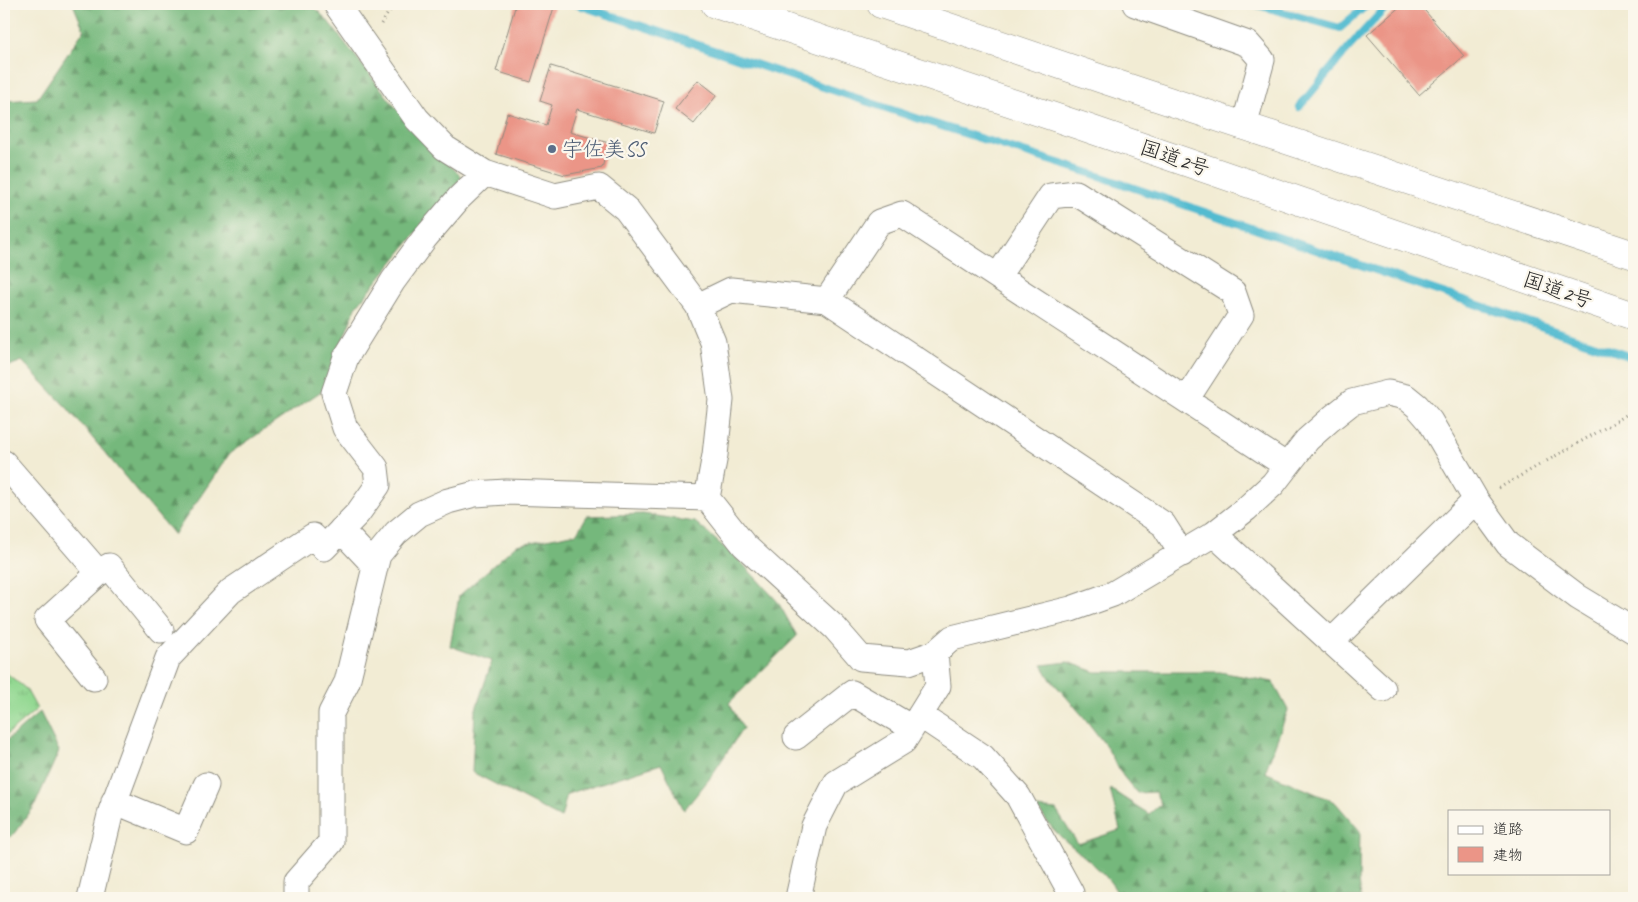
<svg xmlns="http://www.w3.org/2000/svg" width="1638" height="902" font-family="Caveat,'Klee One',sans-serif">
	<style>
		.grass { fill: url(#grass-tufts); stroke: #5e825e }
		.forest { fill: url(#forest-firs); stroke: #507253 }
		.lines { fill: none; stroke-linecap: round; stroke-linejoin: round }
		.stream { stroke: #53bbd0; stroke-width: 8 }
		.building { fill: #eb9587 }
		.minor-casing { stroke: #8e8c80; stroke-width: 27 }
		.highway-casing { stroke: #8e8c80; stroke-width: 29 }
		.path { stroke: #8e8c80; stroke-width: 3; stroke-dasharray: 1 4; stroke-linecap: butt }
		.minor { stroke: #fff; stroke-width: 25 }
		.highway { stroke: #fff; stroke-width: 28 }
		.service-dot { fill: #5c6f8a; stroke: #fbf7ec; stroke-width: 2 }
		.labels { text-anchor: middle; stroke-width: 4.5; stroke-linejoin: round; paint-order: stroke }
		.service-label { font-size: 21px; fill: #4e5e75; stroke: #fbf7ec; text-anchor: start }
		.street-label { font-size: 21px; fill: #2b2b2b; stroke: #fbf7ec }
	</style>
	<defs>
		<pattern id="grass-tufts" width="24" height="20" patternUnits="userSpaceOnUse" patternTransform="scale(1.25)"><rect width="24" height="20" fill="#92d891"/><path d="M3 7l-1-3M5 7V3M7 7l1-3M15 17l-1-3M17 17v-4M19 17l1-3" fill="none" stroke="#7eba7d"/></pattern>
		<pattern id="forest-firs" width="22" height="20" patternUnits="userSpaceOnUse" patternTransform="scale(1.25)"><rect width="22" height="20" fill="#75b87b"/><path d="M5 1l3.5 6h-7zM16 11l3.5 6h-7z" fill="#609665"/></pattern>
	</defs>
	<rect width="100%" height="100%" fill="#fbf7ec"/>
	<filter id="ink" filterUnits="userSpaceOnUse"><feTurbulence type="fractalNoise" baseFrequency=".02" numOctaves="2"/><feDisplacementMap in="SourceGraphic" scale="10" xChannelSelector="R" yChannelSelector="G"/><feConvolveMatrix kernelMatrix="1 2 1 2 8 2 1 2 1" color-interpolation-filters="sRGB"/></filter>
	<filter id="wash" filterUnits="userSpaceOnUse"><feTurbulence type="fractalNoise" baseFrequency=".0096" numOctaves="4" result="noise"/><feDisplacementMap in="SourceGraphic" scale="20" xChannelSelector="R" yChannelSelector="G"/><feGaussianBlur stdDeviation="1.12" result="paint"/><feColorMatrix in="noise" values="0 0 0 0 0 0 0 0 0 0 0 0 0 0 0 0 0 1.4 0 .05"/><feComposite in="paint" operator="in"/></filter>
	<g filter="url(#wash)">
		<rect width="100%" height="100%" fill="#f2ecd4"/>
		<!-- grass -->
		<path class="grass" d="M4,671l22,18 11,20 -33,28z"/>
		<!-- forest -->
		<path class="forest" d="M73,4h238l16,16 80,102 55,55 -106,130 -33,83 -93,63 -56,82 -105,-125 -47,-49 -18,7v-267l33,-2 47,-69z
			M643,514l52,8 46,40 37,40 19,34 -68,67 14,25 -33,50 -26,32 -23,-46 -94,30 -6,24 -89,-46 3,-60 17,-51 -42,-15 9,-50 57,-51 61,-12 10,-17z
			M1068,662l28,10h124l53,10 15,28 -23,62 70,30 25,29 -1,49 2,18h-242c-6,-22 -42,-46 -59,-62 -9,-8 -16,-19 -23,-28l19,2 22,34 42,-14 -10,-41 39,25 12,-10 -6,-12 -18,1 -14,-17 -17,-30 -23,-30 -32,-36 -9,-15z
			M40,712l19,39 -25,56 -22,29 -8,2v-96l8,-6z"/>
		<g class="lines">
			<!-- stream -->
			<path class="stream" d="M576,4l343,115 174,55 541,184
				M1254,4l86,24 28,-24
				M1299,107l51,-61 39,-42"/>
		</g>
		<g id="blocks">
			<!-- building -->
			<path class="building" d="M516,4h39l-24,78 -35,-11z
				M1403,4h16l45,52 -45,39 -52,-60z
				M551,66l113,35 -10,32 -77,-24 -7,23 39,11 -7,25 -37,7 -69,-21 11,-41 39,12 6,-20 -12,-4z
				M698,80l19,15 -23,29 -19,-15z"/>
		</g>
	</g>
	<g filter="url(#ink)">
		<use href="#blocks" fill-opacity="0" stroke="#8e8c80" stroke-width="1"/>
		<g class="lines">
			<defs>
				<path id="minor" d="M336,4l81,115 28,29 40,25 70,23 44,-9 27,22 72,97 15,36 8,58 -6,55 -8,43 37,47 91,83 26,30 48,4 26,-9 17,-15 119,-29 42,-15 101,-60 32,-25 27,-25 34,-44 26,-23 19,-15 36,-9 18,4 11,9 13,15 46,79 32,44 70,53 56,34
					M1135,4l113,40 14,16 -18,66
					M998,276l53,-80 25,-3 157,99 8,23 -55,85
					M827,300l52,-78 23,-8 385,252
					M698,306l33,-16 96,10 336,224 19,30
					M4,463l95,110
					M341,530l34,36
					M1214,534l169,155
					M1331,642l145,-142
					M94,678l-47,-58 52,-47 10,-7 52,64
					M920,715l63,42 35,39 53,97 -1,5
					M796,737l56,-44 60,35
					M114,801l72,30 20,-46
					M90,898l21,-87 57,-153 63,-67 82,-55 11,12 34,-35 20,-28 -2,-17 -31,-40 -11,-35 12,-36 47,-76 31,-42 35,-41 26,-25
					M296,898v-16l35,-40v-129l16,-31 31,-127 18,-22 23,-19 29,-13 27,-7 31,-2 201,6
					M798,898l16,-72 22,-43 68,-42 34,-55 -3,-33"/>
				<path id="highway" d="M715,4l369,123 550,189
					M881,4l221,75 532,176"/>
			</defs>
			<!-- minor casing -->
			<use href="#minor" class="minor-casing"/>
			<!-- highway casing -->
			<use href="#highway" class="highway-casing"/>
			<!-- path -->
			<path class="path" d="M381,24l13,-20
				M1499,488l111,-63 24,-15"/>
			<!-- minor -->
			<use href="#minor" class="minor"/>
			<!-- highway -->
			<use href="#highway" class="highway"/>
		</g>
	</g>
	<!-- markers -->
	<circle class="service-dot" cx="552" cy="149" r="5"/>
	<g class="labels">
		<!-- service labels -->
		<g class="service-label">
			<text x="562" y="156">宇佐美SS</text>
		</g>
		<!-- street labels -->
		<g class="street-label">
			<text transform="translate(1175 158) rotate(19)" y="7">国道2号</text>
			<text transform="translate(1558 290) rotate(19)" y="7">国道2号</text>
		</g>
	</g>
	<!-- margin -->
	<rect width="1638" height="902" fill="none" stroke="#fbf7ec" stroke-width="20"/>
	<!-- legend -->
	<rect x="1448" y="810" width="162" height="65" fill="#fbf7ec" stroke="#a8a59f"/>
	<rect x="1458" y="826" width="25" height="8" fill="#ffffff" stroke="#a8a59f"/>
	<text x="1493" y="834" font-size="15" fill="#2b2b2b">道路</text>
	<rect x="1458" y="847" width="25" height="15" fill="#eb9587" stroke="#a8a59f"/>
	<text x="1493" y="860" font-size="15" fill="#2b2b2b">建物</text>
</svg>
